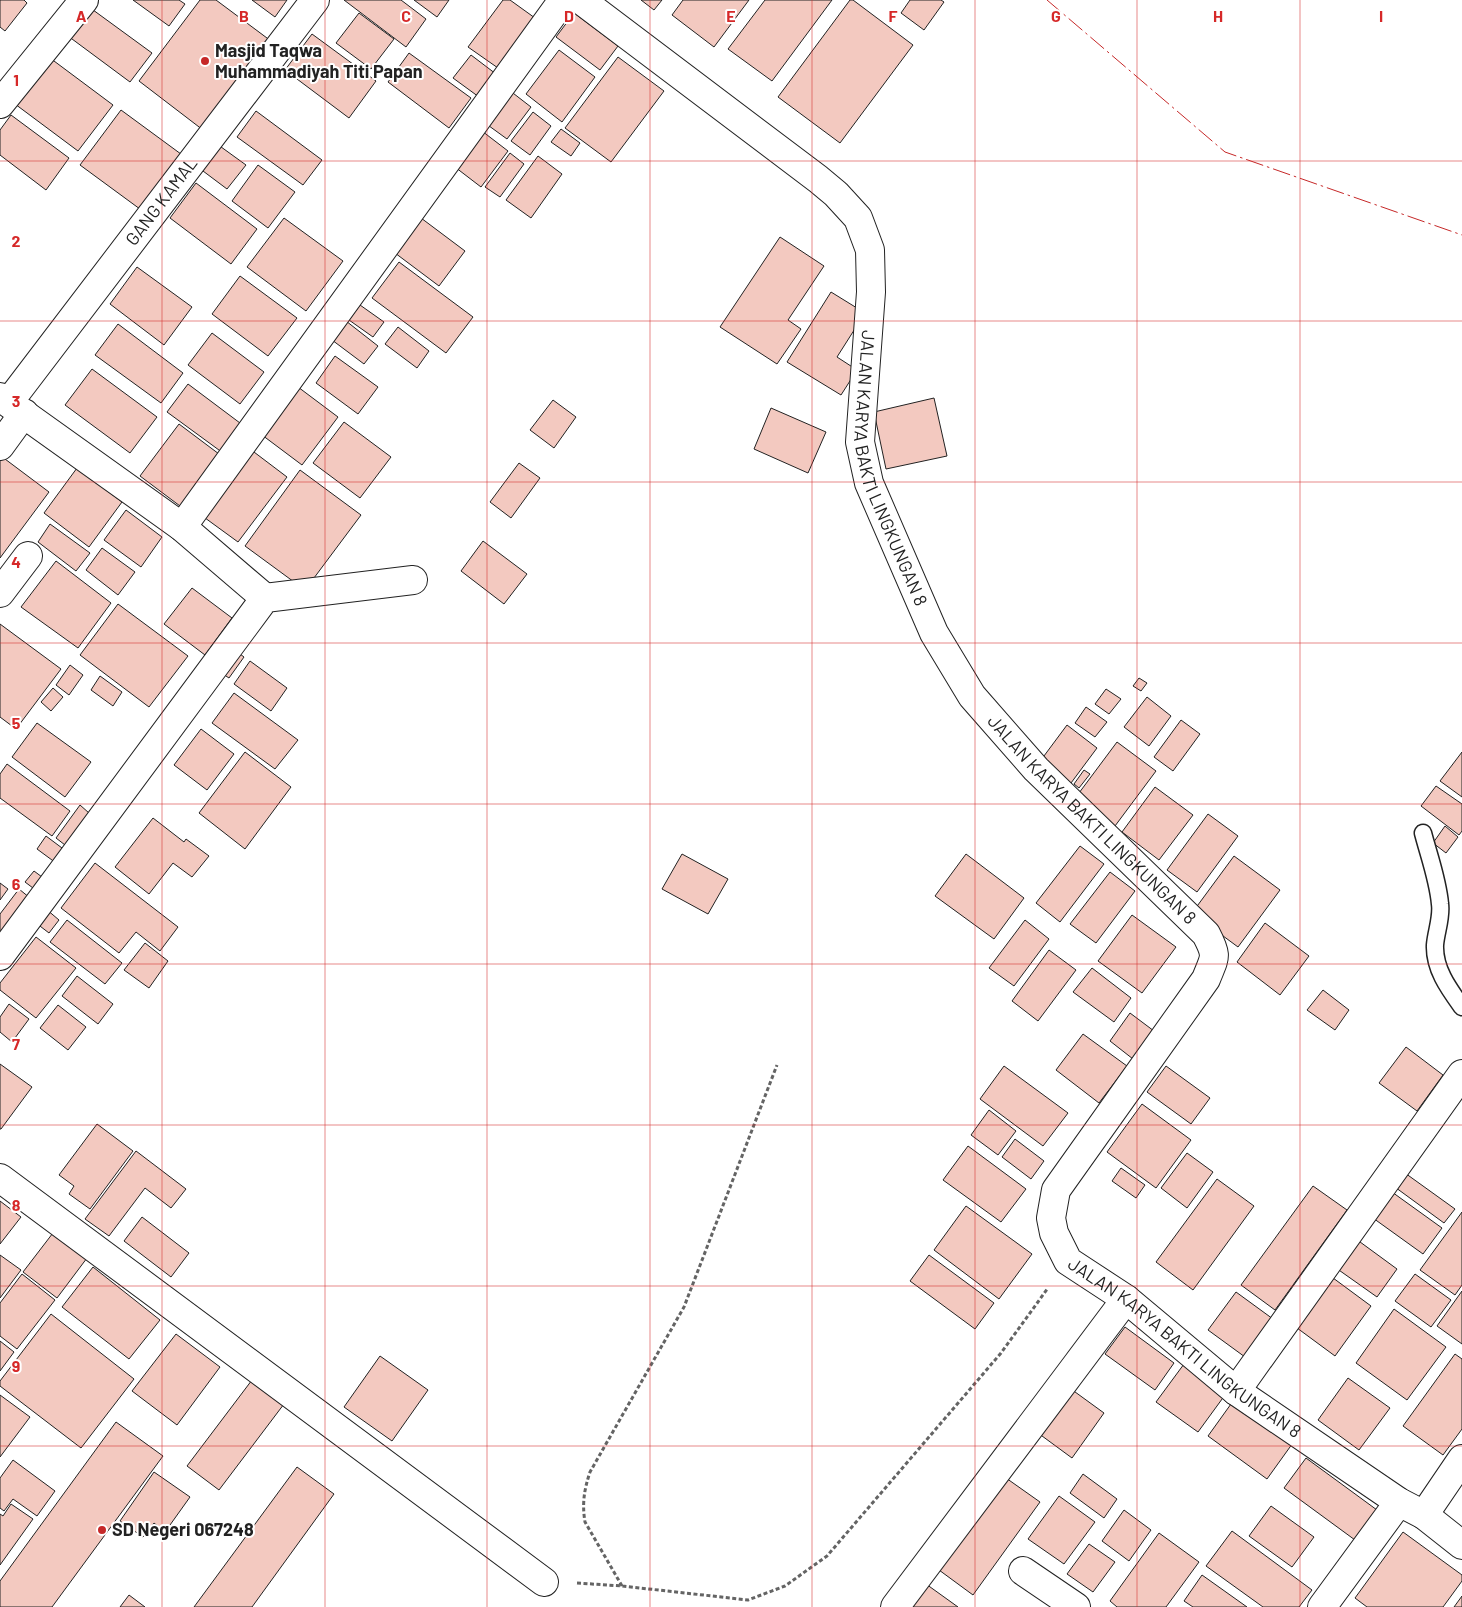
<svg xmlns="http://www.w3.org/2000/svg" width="1462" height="1607" font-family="Barlow,sans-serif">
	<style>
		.building { fill: #f3c9c0; stroke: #222 }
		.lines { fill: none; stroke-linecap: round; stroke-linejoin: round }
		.lane-casing { stroke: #222; stroke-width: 19 }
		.street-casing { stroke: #222; stroke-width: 30 }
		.path { stroke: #646464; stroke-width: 3; stroke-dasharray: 4 2.5; stroke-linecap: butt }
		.lane { stroke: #fff; stroke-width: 16 }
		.street { stroke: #fff; stroke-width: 28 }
		.power { stroke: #c62828; stroke-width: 1; stroke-dasharray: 18 4 2.5 4; stroke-linecap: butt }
		.grid { fill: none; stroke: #d62828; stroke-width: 1; stroke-opacity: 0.55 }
		.poi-dot { fill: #c62828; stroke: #fff; stroke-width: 2 }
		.labels { text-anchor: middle; stroke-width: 4; stroke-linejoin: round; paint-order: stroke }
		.poi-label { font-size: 18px; font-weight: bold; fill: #222; stroke: #fff; text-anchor: start }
		.street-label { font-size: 18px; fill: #222; stroke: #fff }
		.grid-label { font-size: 16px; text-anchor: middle; font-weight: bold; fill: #d62828; stroke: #fff; stroke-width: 4; stroke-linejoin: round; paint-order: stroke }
	</style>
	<rect width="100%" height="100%" fill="#fff"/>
	<!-- building -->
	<path class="building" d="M0,0h24l3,3 -22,28 -5,-4z
		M133,0h46l6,4 -16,22z
		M200,0h16l55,41 -68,89 -64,-49z
		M252,0h35l-12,17z
		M344,0h57l25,19 -20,28z
		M414,0h35l-12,17z
		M503,0h7l25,18 -37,50 -30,-21z
		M641,0h21l-8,10z
		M683,0h66l-35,47 -42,-32z
		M765,0h67l-60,81 -44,-32z
		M850,0h3l60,45 -73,98 -62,-46z
		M910,0h31l3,2 -20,28 -23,-17z
		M89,7l63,46 -22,29 -62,-46z
		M359,13l35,26 -23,30 -35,-26z
		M574,13l44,33 -18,24 -44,-33z
		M312,34l64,47 -27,37 -64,-48z
		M559,50l36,27 -33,45 -36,-28z
		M409,53l62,45 -22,30 -61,-46z
		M471,55l25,19 -17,23 -26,-19z
		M618,57l46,34 -53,71 -46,-34z
		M50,58l63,47 -35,46 -63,-47z
		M509,90l22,17 -24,32 -22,-16z
		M121,110l64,47 -41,55 -64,-47z
		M256,111l66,49 -19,25 -66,-48z
		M533,112l18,14 -21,29 -19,-14z
		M11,115l58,43 -23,32 -46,-35v-25z
		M478,128l30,23 -27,36 -30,-23z
		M561,129l19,14 -9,13 -20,-14z
		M217,144l29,21 -19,24 -28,-21z
		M510,153l14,11 -24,33 -15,-10z
		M538,156l24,18 -31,44 -25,-18z
		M258,165l37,27 -27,36 -36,-27z
		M196,183l61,46 -26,35 -61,-46z
		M284,218l59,43 -37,50 -59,-44z
		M421,218l44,33 -26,35 -44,-33z
		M780,237l44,29 -36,54 13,9 -24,35 -57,-37z
		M399,262l74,55 -27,36 -74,-55z
		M137,267l55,40 -28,38 -54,-41z
		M240,276l57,42 -29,38 -56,-42z
		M831,292l34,21 -28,44 20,13 -16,25 -54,-33z
		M360,305l24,17 -11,15 -24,-17z
		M346,321l32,25 -14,18 -32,-24z
		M118,324l65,49 -22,30 -66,-48z
		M398,327l31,24 -12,17 -32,-24z
		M212,333l52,39 -24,32 -52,-39z
		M335,356l43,31 -20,27 -42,-31z
		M92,369l65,48 -27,36 -65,-48z
		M188,384l56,42 -21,27 -56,-41z
		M298,387l40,30 -36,48 -40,-30z
		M934,398l13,58 -61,13 -12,-57z
		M553,400l23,17 -22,31 -24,-18z
		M771,408l55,24 -18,41 -54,-24z
		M344,422l47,35 -31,41 -47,-35z
		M179,424l40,30 -39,52 -40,-30z
		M250,449l37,28 -49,65 -37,-27z
		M1,456l48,36 -49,66v-101z
		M519,463l21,15 -29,40 -21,-16z
		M77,468l45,34 -33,45 -45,-34z
		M300,470l61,45 -56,75 -60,-44z
		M126,510l36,27 -21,30 -37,-27z
		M50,524l40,29 -14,18 -38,-29z
		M483,541l44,33 -23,30 -43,-33z
		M102,548l33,24 -17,23 -32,-25z
		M56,561l55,42 -33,45 -57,-41z
		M192,588l40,30 -27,37 -41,-31z
		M118,604l70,52 -39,51 -69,-52z
		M0,624l61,45 -45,60 -16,-12z
		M236,651l8,6 -15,21 -9,-6z
		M250,661l37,27 -16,23 -37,-27z
		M70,665l13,10 -14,20 -13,-10z
		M100,676l22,16 -9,14 -22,-16z
		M1139,678l8,5 -6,8 -8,-5z
		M53,688l10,9 -12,14 -10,-9z
		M1106,689l15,10 -12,15 -14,-10z
		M234,693l64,47 -23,29 -63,-46z
		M1147,697l24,19 -22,30 -25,-19z
		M1086,707l21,15 -12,15 -20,-14z
		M1181,720l19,14 -27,37 -19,-14z
		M37,723l54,39 -26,35 -53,-40z
		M1067,725l30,23 -26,35 -30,-23z
		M201,729l33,25 -27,36 -33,-25z
		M1117,742l39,29 -41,55 -39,-29z
		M245,752l46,35 -46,62 -46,-36z
		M1462,752v45l-22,-16z
		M7,764l63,47 -18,25 -52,-38v-24z
		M1084,770l6,4 -11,14 -5,-4z
		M1436,786l26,18v27l-3,4 -38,-29z
		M1155,787l38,28 -34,45 -37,-28z
		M80,805l9,8 -24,32 -9,-7z
		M1208,814l30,22 -41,56 -30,-22z
		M153,818l31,24 2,-3 23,17 -17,21 -19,-14 -24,31 -34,-27z
		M1445,826l13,11 -12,16 -13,-10z
		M46,836l20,15 -10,12 -19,-14z
		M1080,846l24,18 -44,58 -24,-19z
		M682,854l46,25 -20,35 -46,-25z
		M966,854l58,44 -30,41 -59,-43z
		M1234,856l46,34 -42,57 -46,-34z
		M95,863l83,64 -18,24 -24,-19 -17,21 -58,-45z
		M34,871l8,6 -9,11 -8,-6z
		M1110,872l25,19 -39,52 -26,-19z
		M0,883l8,6 -8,11z
		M19,889l11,9 -30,40v-24z
		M46,909l13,11 -10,13 -13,-10z
		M1132,915l44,32 -34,46 -44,-32z
		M67,920l55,43 -17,21 -55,-42z
		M1025,920l24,19 -35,47 -25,-18z
		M1265,923l44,33 -29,39 -43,-33z
		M36,937l40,31 -40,50 -36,-28v-7z
		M145,943l23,18 -19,27 -25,-18z
		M1049,950l27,20 -38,51 -26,-20z
		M1092,968l39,30 -17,24 -41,-30z
		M77,976l36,28 -15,20 -36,-28z
		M1323,990l26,20 -14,20 -28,-20z
		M9,1004l20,15 -17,23 -12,-10v-15z
		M58,1005l28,22 -18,23 -28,-22z
		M1130,1013l24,18 -21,28 -23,-18z
		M1083,1034l44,32 -28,37 -43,-33z
		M1406,1047l37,28 -26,36 -38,-28z
		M0,1064l32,23 -31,42h-1z
		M1004,1066l64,47 -25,33 -63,-47z
		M1166,1066l44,32 -19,26 -44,-32z
		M1142,1104l49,36 -35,48 -49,-36z
		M989,1110l27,21 -18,24 -27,-20z
		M97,1124l36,27 -43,58 -21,-15 5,-8 -15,-11z
		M1015,1139l29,22 -13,18 -29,-22z
		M968,1146l58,43 -25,33 -58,-42z
		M136,1151l50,38 -15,19 -26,-20 -36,48 -24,-17z
		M1187,1153l26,19 -26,36 -26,-20z
		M1121,1168l24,17 -9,13 -24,-17z
		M1398,1168l57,41 -11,14 -56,-41z
		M1217,1179l37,27 -61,84 -37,-28z
		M1313,1186l34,24 -72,100 -34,-25z
		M1385,1187l57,41 -19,26 -57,-41z
		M0,1201l21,16 -21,27z
		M966,1206l66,48 -33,45 -65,-49z
		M1462,1212v73l-7,10 -35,-25z
		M142,1217l47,36 -18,24 -47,-36z
		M56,1229l34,25 -33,44 -34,-26z
		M1356,1239l41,30 -20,28 -41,-29z
		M0,1255l21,15 -21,28z
		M929,1255l65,48 -19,26 -65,-48z
		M93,1267l67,53 -31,39 -67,-52z
		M22,1274l33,26 -38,49 -17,-13v-33z
		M1415,1274l36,26 -20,27 -36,-26z
		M1329,1275l42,31 -36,50 -42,-31z
		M1462,1291v53l-25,-18z
		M1236,1292l37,27 -28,38 -37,-27z
		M1394,1309l52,38 -39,53 -51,-37z
		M51,1314l83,65 -53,69 -81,-62v-5z
		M1125,1327l49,36 -19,27 -50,-36z
		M176,1334l44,33 -43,58 -45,-34z
		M0,1341l14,11 -14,19z
		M1455,1354l7,5v70l-19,26 -40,-29z
		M380,1356l48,34 -36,51 -48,-34z
		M1184,1364l41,31 -27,37 -42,-30z
		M255,1376l32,24 -68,90 -32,-24z
		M1348,1378l42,30 -31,42 -41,-30z
		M1071,1389l33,24 -32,45 -34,-25z
		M0,1395l30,22 -30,40z
		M1236,1397l59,43 -28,39 -59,-43z
		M116,1422l47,34 -111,151h-52v-26z
		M1306,1458l71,52 -22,30 -71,-52z
		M13,1460l42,31 -18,25 -24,-17 -9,12 -4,-3v-30z
		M297,1467l37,27 -82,113h-58z
		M154,1472l36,25 -25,35 -11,-9 -11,14 -23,-16z
		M1083,1474l34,25 -13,19 -34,-25z
		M1006,1478l34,24 -67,93 -34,-25z
		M1059,1496l36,26 -31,42 -36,-25z
		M11,1504l22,15 -33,46v-51l3,2z
		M1271,1506l43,31 -22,30 -43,-31z
		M1124,1510l27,20 -22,31 -27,-20z
		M1232,1531l80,59 -13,17h-36l-57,-41z
		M1403,1532l59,43v6l-19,26h-76l-12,-9z
		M1159,1533l40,29 -33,45h-49l-7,-6z
		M1089,1544l26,18 -22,30 -26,-18z
		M1202,1575l45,32h-54l-9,-6z
		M926,1584l32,23h-49z
		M129,1595l16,12h-25z
		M1462,1596v11h-8z"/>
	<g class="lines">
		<defs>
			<path id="lane" d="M1423,833c6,23 15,47 17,71 2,13 -4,28 -5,41 -1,24 14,44 27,62"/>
			<g id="street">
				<path id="s1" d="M581,0l237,179 18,15 22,24 12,32 1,42 -11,150 9,41 65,150 38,63 64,73 170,165c12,23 9,22 0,45l-150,211 -5,28 3,15 14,28 58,38 110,92 163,111 25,13 38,30"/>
				<path d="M0,104l84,-104"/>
				<path d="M0,397l182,130 83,71"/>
				<path id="s2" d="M9,402l306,-402"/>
				<path d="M0,446l24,-33"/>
				<path d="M182,527l381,-527"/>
				<path d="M0,593l28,-37"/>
				<path d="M0,956l265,-358 148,-18"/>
				<path d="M0,1178l544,404"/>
				<path d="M1236,1391l226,-317"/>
				<path d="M1424,1515l38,-56"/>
				<path d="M1023,1571l53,36"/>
				<path d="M895,1607l231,-308"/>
				<path d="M1322,1607l77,-105"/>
			</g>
		</defs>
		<!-- lane casing -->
		<use href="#lane" class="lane-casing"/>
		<!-- street casing -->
		<use href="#street" class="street-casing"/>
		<!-- path -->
		<path class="path" d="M577,1583l45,3 126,14 37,-14 42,-30 174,-203 47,-65
			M622,1586l-37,-64c-3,-18 -1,-32 5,-50l94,-165 93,-242"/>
		<!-- lane -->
		<use href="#lane" class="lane"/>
		<!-- street -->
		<use href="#street" class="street"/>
		<!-- power -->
		<path class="power" d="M1047,0l178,152 237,83"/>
	</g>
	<!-- grid -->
	<path class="grid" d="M162,0v1607M325,0v1607M487,0v1607M650,0v1607M812,0v1607M975,0v1607M1137,0v1607M1300,0v1607M0,161h1462M0,321h1462M0,482h1462M0,643h1462M0,804h1462M0,964h1462M0,1125h1462M0,1286h1462M0,1446h1462"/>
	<!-- markers -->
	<g class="poi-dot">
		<circle cx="205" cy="61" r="5"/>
		<circle cx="102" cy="1530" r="5"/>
	</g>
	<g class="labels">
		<!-- poi labels -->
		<g class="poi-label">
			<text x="215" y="57">Masjid Taqwa<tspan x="215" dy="21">Muhammadiyah Titi Papan</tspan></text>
			<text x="112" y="1536">SD Negeri 067248</text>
		</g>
		<!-- street labels -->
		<g class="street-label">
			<text dy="6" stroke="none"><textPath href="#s2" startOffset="252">GANG KAMAL</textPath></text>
			<text dy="6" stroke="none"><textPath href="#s1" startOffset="611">JALAN KARYA BAKTI LINGKUNGAN 8</textPath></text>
			<text dy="6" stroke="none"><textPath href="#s1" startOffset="1031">JALAN KARYA BAKTI LINGKUNGAN 8</textPath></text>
			<text dy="6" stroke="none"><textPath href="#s1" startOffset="1720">JALAN KARYA BAKTI LINGKUNGAN 8</textPath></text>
		</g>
	</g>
	<g class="grid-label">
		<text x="81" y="22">A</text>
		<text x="244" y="22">B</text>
		<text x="406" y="22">C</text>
		<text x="569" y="22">D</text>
		<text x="731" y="22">E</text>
		<text x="893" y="22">F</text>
		<text x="1056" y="22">G</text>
		<text x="1218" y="22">H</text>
		<text x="1381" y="22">I</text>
		<text x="16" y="86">1</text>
		<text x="16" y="247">2</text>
		<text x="16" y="407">3</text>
		<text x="16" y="568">4</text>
		<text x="16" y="729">5</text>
		<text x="16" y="890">6</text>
		<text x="16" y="1050">7</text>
		<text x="16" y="1211">8</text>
		<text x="16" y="1372">9</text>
	</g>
</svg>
